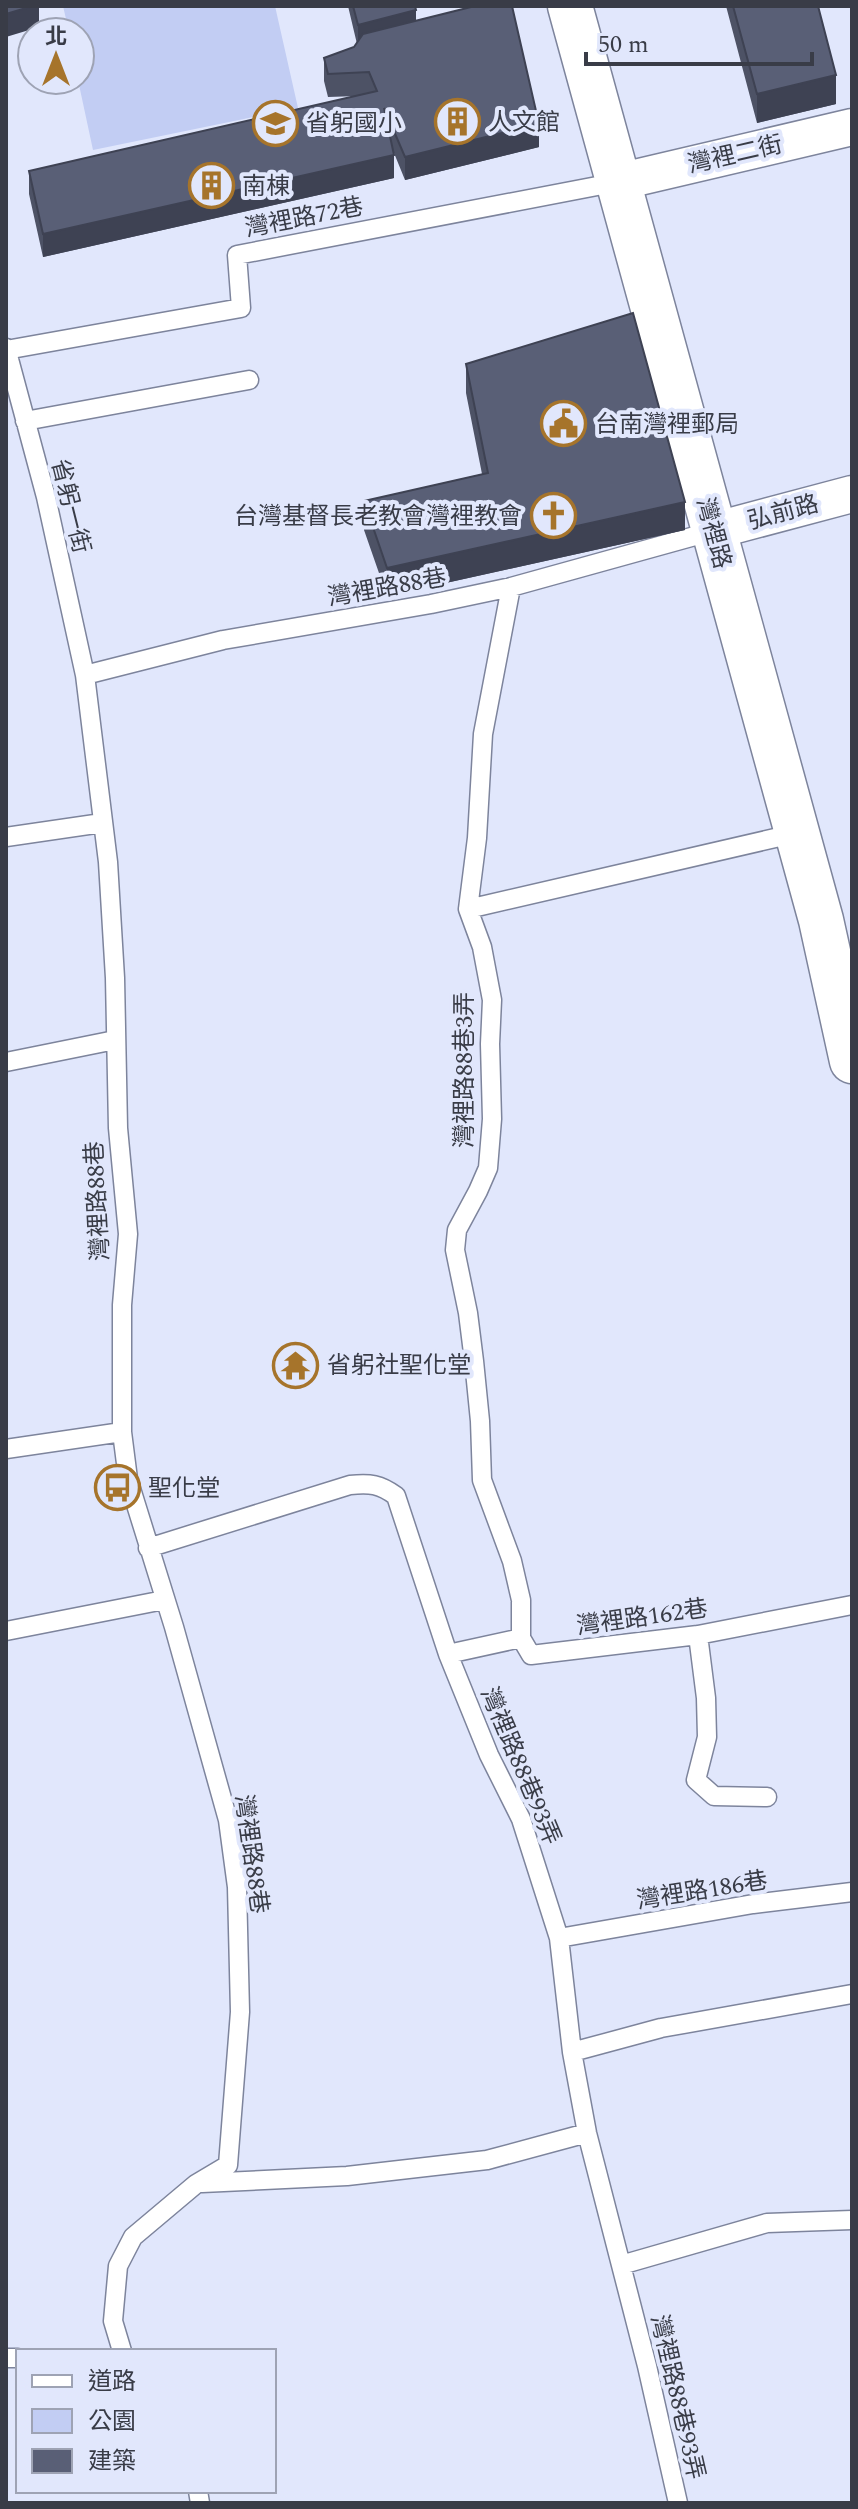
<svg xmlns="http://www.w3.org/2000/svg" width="858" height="2509" font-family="Spectral,'Noto Sans TC',serif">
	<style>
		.green { fill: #c2cdf3 }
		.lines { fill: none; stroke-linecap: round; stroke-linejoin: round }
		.service-casing { stroke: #7d849c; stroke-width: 21 }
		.minor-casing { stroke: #7d849c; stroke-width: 39 }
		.tertiary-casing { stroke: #7d849c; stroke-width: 47 }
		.service { stroke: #fff; stroke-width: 18 }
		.minor { stroke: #fff; stroke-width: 36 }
		.tertiary { stroke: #fff; stroke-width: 44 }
		.wall { fill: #4d5265 }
		.shaded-wall { fill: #3e4253 }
		.building { fill: #595f76; stroke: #3e4253; stroke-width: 2 }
		.labels { text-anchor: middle; stroke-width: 8; stroke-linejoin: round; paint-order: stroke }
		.poi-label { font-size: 24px; fill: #393c47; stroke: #e1e7fc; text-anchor: start }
		.street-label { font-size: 24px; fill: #393c47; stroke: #e1e7fc }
	</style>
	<rect width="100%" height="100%" fill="#e1e7fc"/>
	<!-- green -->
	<path class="green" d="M63,6h212l23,102 -205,42 -15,-70 2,-48h-11z"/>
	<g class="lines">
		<defs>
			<path id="service" d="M6,348l40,149 39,178 23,187 7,116 3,150 10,106 -6,71v127l6,47 46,148 54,193 9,67 3,125 -12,153 -32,19 -63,53 -15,29 -5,55 9,30
				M6,350l235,-42 -4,-53 381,-73
				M25,421l224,-41
				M511,587l-28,147 -6,104 -9,71 14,38 10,53 -2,44 2,75 -4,49 -10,23 -21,39 -2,20 13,63 6,48 6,60 2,59 30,81 9,39v38
				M85,675l138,-35 208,-36 80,-17 202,-56
				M6,837l96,-14
				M468,909l329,-76
				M6,1062l109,-22
				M6,1449l116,-17
				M148,1548l202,-63c20,-2 30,-1 46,11l52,158 41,101 32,64 38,119 13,114 15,81 60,233 31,137
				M6,1631l158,-31
				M698,1635l8,63 1,39 -11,43 18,16 53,1
				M448,1654l73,-16 10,17 167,-20 154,-30
				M559,1938l194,-34 99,-12
				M572,2052l89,-24 191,-34
				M202,2183l145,-7 140,-16 100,-27
				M621,2265l146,-42 85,-3
				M6,2358h12
				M198,2491l2,12"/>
			<path id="minor" d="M618,182l234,-55
				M713,531l139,-37"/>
			<path id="tertiary" d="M570,6l251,914 31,141"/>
		</defs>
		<!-- service casing -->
		<use href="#service" class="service-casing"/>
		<!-- minor casing -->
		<use href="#minor" class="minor-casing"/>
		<!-- tertiary casing -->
		<use href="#tertiary" class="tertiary-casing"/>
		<!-- service -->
		<use href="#service" class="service"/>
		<!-- minor -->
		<use href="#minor" class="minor"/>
		<!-- tertiary -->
		<use href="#tertiary" class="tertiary"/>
	</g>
	<!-- wall -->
	<path class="wall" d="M348,6h67l1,15 123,126 -134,33 -11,-27v25l-351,79 -14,-63v-23l329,-75 -30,1 -4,-16v-23l30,-11 3,-3z
		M726,6h92l18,98 -79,19z
		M466,364l219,166 -298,66 -23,-66v-29l118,-27 -16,-81z"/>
	<!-- shaded-wall -->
	<path class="shaded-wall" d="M33,6h6v21l-33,10v-23z
		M416,10v23l-58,15v-23z
		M836,75v29l-79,19v-29z
		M539,124v23l-134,33v-23z
		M394,155v23l-351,79v-23z
		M685,502v28l-298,66v-28z"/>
	<!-- building -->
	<path class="building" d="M6,6h27l-27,8z
		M353,6h62l1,4 -58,15z
		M475,6h37l27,118 -134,33 -21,-49 10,47 -351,79 -14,-63 348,-80 -8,-19 -41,2 -4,-16 30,-11 9,-13z
		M733,6h85l18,69 -79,19z
		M633,313l52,189 -298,66 -23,-67 124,-28 -22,-109z"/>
	<!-- icons -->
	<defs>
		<symbol id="building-ring" viewBox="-11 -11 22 22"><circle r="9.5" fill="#e1e7fc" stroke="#a6742b" stroke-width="1.5"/><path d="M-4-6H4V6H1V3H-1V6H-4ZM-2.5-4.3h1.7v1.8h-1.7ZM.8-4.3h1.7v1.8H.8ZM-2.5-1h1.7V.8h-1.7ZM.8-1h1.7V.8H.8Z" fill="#a6742b"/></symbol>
		<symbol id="school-ring" viewBox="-11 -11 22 22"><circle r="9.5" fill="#e1e7fc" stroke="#a6742b" stroke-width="1.5"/><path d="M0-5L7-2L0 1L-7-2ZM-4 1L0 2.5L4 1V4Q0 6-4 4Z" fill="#a6742b"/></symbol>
		<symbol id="civic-ring" viewBox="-11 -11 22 22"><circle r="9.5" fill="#e1e7fc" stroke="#a6742b" stroke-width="1.5"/><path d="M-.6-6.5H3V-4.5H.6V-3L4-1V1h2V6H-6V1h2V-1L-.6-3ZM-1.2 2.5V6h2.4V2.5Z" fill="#a6742b"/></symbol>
		<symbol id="church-ring" viewBox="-11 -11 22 22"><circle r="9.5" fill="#e1e7fc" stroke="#a6742b" stroke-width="1.5"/><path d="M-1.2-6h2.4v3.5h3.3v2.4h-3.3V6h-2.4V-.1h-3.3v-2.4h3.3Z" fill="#a6742b"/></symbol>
		<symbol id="temple-ring" viewBox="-11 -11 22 22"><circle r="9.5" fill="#e1e7fc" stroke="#a6742b" stroke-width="1.5"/><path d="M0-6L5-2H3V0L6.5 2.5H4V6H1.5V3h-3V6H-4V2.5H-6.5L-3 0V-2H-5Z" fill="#a6742b"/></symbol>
		<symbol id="bus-ring" viewBox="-11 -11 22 22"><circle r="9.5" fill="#e1e7fc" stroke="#a6742b" stroke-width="1.5"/><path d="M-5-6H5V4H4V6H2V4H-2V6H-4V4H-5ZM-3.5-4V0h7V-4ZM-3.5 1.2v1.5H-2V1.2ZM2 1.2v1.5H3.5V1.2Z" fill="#a6742b"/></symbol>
	</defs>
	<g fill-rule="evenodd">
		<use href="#building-ring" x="432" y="96" width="51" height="51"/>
		<use href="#school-ring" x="250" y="98" width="51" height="51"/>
		<use href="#building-ring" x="186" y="160" width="51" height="51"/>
		<use href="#civic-ring" x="538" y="398" width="51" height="51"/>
		<use href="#church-ring" x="528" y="490" width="51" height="51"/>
		<use href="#temple-ring" x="270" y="1340" width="51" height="51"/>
		<use href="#bus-ring" x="92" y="1462" width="51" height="51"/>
	</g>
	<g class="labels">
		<!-- poi labels -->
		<g class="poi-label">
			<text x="488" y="130">人文館</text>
			<text x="306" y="131">省躬國小</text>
			<text x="242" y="194">南棟</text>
			<text x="595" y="432">台南灣裡郵局</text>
			<text x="522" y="524" text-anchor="end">台灣基督長老教會灣裡教會</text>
			<text x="327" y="1373">省躬社聖化堂</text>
			<text x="148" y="1496">聖化堂</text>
		</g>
		<!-- street labels -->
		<g class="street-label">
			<text transform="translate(735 154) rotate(-13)" y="8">灣裡二街</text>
			<text transform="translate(304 217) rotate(-11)" y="8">灣裡路72巷</text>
			<text transform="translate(71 506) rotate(76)" y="8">省躬一街</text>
			<text transform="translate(783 512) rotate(-15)" y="8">弘前路</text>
			<text transform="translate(714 533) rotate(75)" y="8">灣裡路</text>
			<text transform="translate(387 587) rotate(-10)" y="8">灣裡路88巷</text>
			<text transform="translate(464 1070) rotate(-90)" y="8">灣裡路88巷3弄</text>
			<text transform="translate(97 1201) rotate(-93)" y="8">灣裡路88巷</text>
			<text transform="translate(642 1617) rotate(-8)" y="8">灣裡路162巷</text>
			<text transform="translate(521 1766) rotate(67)" y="8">灣裡路88巷93弄</text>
			<text transform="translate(252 1854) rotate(82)" y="8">灣裡路88巷</text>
			<text transform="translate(702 1890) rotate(-9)" y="8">灣裡路186巷</text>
			<text transform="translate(678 2397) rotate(77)" y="8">灣裡路88巷93弄</text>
		</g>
	</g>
	<!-- border -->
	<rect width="858" height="2509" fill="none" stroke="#393c47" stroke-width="16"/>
	<!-- legend -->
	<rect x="16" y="2349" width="260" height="144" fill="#e1e7fc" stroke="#9ea3b4" stroke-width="2"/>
	<rect x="32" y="2375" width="40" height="12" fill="#ffffff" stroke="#9ea3b4" stroke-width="2"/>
	<text x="88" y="2389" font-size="24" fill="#393c47">道路</text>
	<rect x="32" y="2409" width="40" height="24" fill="#c2cdf3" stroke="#9ea3b4" stroke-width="2"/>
	<text x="88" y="2429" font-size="24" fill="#393c47">公園</text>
	<rect x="32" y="2449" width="40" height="24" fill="#595f76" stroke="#9ea3b4" stroke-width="2"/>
	<text x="88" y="2469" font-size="24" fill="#393c47">建築</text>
	<!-- north arrow -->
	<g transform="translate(56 56)"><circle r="38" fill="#e1e7fc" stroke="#9ea3b4" stroke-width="2"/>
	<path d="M0-6L14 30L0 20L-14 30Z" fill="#a6742b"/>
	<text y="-12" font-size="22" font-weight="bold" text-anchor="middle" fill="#393c47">北</text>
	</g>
	<!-- scale -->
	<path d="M586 52v12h226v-12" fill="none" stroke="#393c47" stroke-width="4"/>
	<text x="598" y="52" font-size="24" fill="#393c47" stroke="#e1e7fc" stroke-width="6" paint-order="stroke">50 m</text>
</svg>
